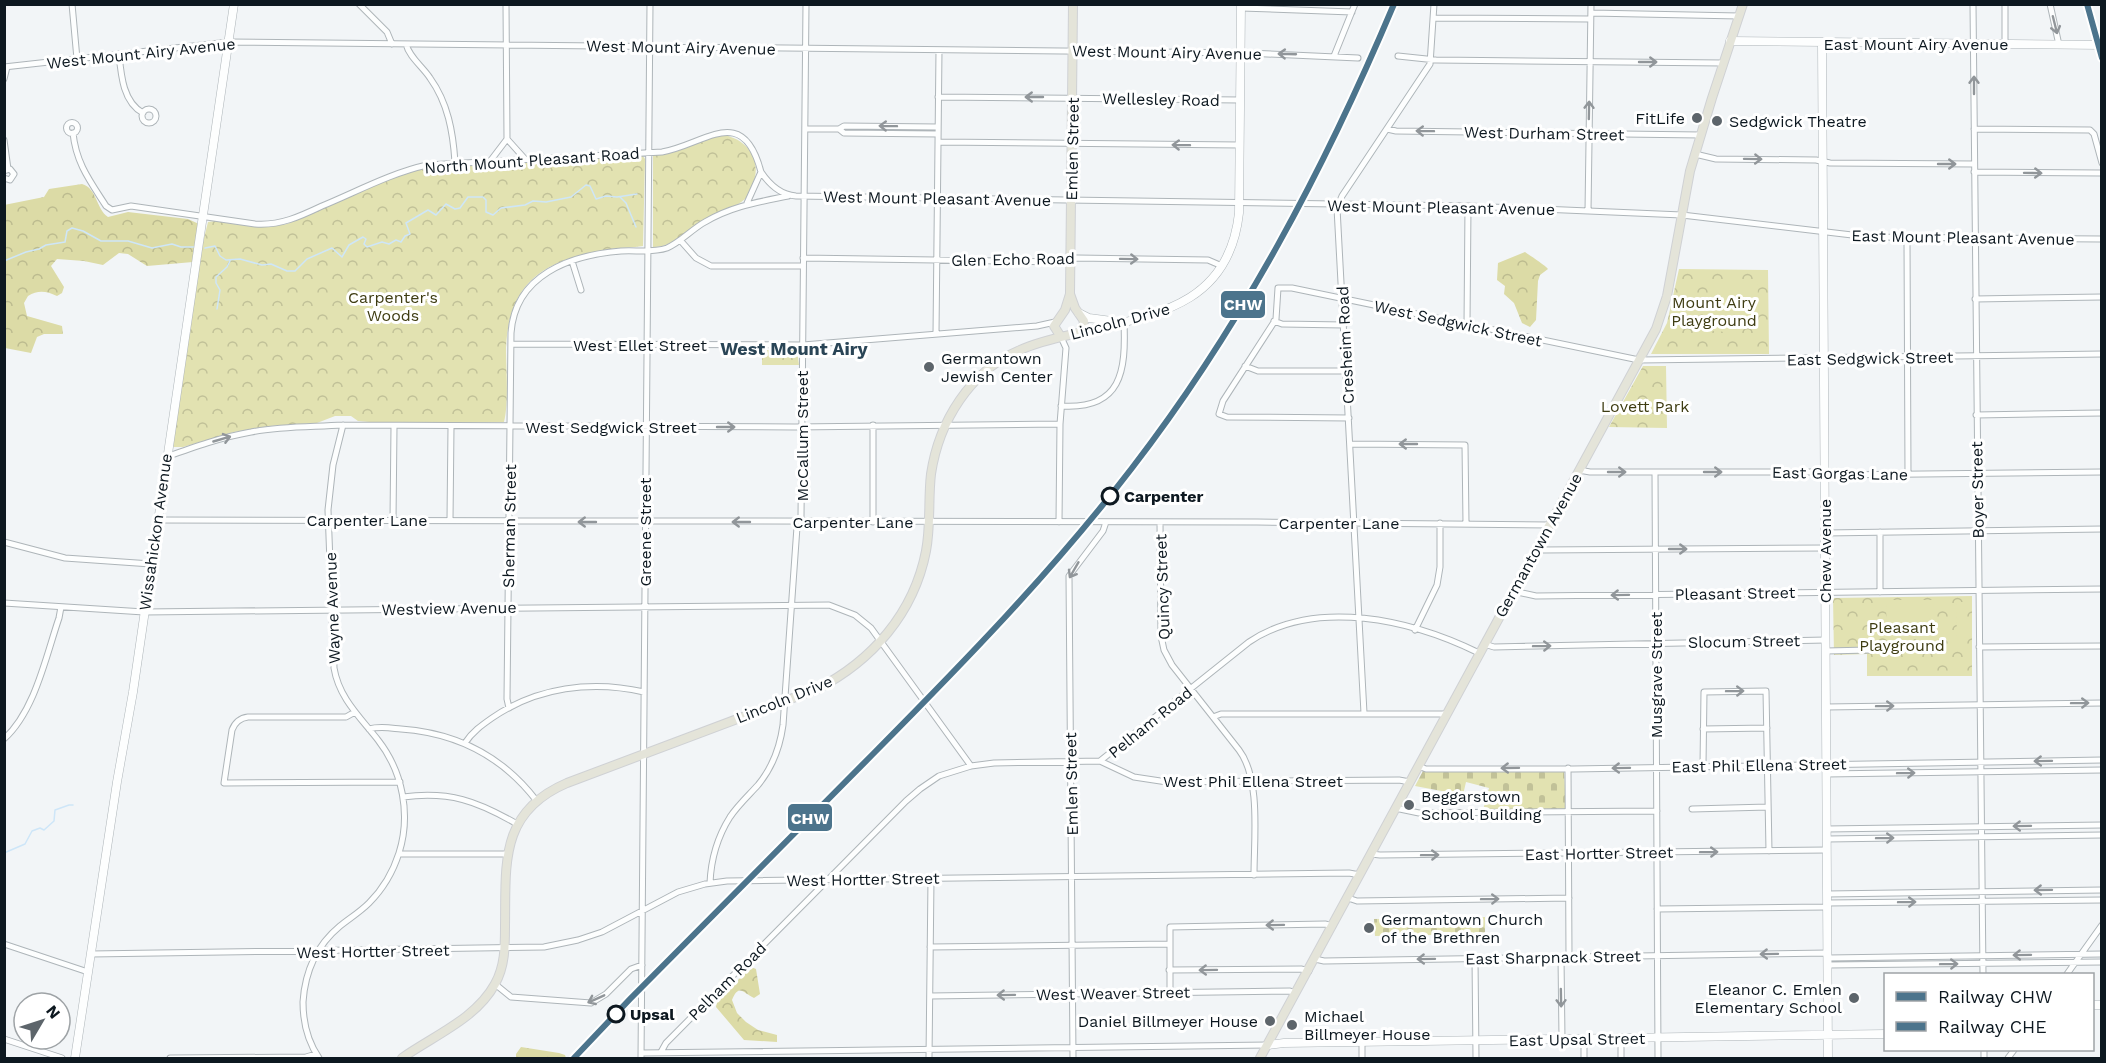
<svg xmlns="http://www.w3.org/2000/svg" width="2106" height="1063" font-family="'Work Sans',sans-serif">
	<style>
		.forest { fill: url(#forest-crowns) }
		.cemetery { fill: url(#cemetery-stones) }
		.park { fill: url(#park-crowns) }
		.garden { fill: #e2e2b1 }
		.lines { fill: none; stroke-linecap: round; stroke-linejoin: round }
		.stream { stroke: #cee6f8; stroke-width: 1.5 }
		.street-casing { stroke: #aeb5b9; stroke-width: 7 }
		.secondary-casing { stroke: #aeb5b9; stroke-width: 9 }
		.primary-casing { stroke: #cfd1d4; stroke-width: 10 }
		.street { stroke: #fdfefe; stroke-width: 5 }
		.secondary { stroke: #fdfefe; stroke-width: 8 }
		.primary { stroke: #e4e4d9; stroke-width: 8 }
		.rail-1-casing { stroke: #fff; stroke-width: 10 }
		.rail-2-casing { stroke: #fff; stroke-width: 10 }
		.rail-1 { stroke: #4c748c; stroke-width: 6 }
		.rail-2 { stroke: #4c748c; stroke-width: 6 }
		.oneway { stroke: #91969a }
		.poi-dot { fill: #5d656b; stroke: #fff; stroke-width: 2 }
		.stop-dot { fill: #fff; stroke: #0d1820; stroke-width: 3 }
		.labels { text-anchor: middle; stroke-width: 6; stroke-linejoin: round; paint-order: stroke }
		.street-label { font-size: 16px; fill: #0d1820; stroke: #fff }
		.poi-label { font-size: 16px; fill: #0d1820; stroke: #fff; text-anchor: start }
		.park-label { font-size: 16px; fill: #3e3c12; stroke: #fff }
		.stop-label { font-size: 16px; font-weight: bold; fill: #0d1820; stroke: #fff; text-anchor: start }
		.neighbourhood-label { font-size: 18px; font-weight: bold; fill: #2a4556; stroke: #fff }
		.line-badge { stroke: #fff; stroke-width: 2 }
		.badge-label { font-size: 16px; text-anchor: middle; font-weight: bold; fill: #fff }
	</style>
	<defs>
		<pattern id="forest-crowns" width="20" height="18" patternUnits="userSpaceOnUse" patternTransform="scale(1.5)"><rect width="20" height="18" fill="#dcdba6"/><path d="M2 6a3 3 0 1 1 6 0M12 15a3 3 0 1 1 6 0" fill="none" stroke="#bcbb8f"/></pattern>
		<pattern id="cemetery-stones" width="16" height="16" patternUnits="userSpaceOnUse" patternTransform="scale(1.5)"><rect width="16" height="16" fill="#e2e2b1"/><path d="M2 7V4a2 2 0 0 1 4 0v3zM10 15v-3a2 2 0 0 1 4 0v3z" fill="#c1c198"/></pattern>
		<pattern id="park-crowns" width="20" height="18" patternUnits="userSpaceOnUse" patternTransform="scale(1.5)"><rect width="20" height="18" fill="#e2e2b1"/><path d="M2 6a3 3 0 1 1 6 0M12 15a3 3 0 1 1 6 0" fill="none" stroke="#c1c198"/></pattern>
	</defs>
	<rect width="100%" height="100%" fill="#f2f5f7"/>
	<!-- forest -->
	<path class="forest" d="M82,184c15,4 14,25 26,33l20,-5 60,7 11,5 -6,38 -46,4 -19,-12 -9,-1 -16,12 -19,-4 -27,-2 -6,7 13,21 -2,6 -5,3c-11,-5 -19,-6 -29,0l-4,7 3,13 35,10 1,8h-19l-7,3 -6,16 -26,-5 -1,-143 40,-8 5,-8z
		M1525,252c4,3 20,13 23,17l-8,6 -2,6 -2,39 -6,7 -8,-4 -8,-20 -10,-9 1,-8 -8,-6 1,-17z
		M751,967l5,2 4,25 -6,4c-11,-5 -15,-15 -22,2l5,13 9,9 12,8 19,5v7l-33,-2 -28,-33 1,-6z
		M521,1047l38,6 6,2 1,3h-50v-4z"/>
	<!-- cemetery -->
	<path class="cemetery" d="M1564,770l2,39 -83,1 6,-22 -23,-6 -3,13 -48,-9 8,-15z
		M1485,917v17l-110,2 -1,-17z"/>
	<!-- park -->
	<path class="park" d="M724,135c25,5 39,27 28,51 -2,4 -3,9 -6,12 -9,10 -33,16 -45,24 -16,9 -29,26 -48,25v-92l25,-4 34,-15z
		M643,156l2,3 -2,87c-10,2 -21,1 -32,3 -64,10 -102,30 -105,99 0,22 3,54 -2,74l-124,1 -22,-2 -7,-5h-16l-18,7 -47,3 -36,6 -51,15h-9l-2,-2 31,-203 5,-20 7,-1 39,6h14l19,-3 94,-41 30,-12 23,-5z
		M1679,269l89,1 1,84h-118l16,-31z
		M762,350h35l2,15h-37z
		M1643,366h23l1,62 -58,-1z
		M1972,596v80h-105v-22l-33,1 -1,-57z"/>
	<!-- garden -->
	<path class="garden" d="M1723,279h33l2,2 -1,35 -12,-1 -15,-8 6,12 1,14 -34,-3 -1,-35 13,1 15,9 -7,-12z
		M1886,600h48c-2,27 -18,47 -47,48z
		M1956,602h11v35l-10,1z"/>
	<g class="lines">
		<!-- stream -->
		<path class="stream" d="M620,197l6,6 10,24
			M205,248l10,-2 5,10 6,4 14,-1 22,6 9,-1 16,7h8l12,-12 25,-11 10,9 7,-12 14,-8 3,2 -2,5 3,3 15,-5 7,2 7,-4 5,2 4,-6 5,-2 -4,-11 22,-13 8,5 10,-11 9,5 5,-1 8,-11h15l3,3v12l7,3 8,-7 24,-3 8,-4 13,1 25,-5 15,-12 4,1 6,13 10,-3 11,1 20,-3
			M4,261l22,-9 13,-3 7,-4 19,-3 2,-11 5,-3 11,3 18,10h27l24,7 20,-4 9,3h13
			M217,309l3,-19 -4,-7v-6l11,-10 3,-6
			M4,853l21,-9 7,-13 8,-3 4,2 10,-9 1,-11 14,-5h4"/>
		<defs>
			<path id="street" d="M72,4l5,55
				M359,4l28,28 5,12
				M1973,4l10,970
				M2050,4l9,41
				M1241,8l111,4
				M1591,13l148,3
				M1433,18l157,1
				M406,44c3,13 17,23 24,34 18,25 23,54 25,84
				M2005,44v-40
				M119,54c2,21 4,48 24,59
				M1334,56l21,-52
				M1398,56l38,4 287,3
				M4,67l225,-25 1018,11 111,5
				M4,79l3,-12
				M938,97l302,3
				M142 116a7 7 0 1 1 14 0a7 7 0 1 1-14 0Z
				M66.5 128a5.5 5.5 0 1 1 11 0a5.5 5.5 0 1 1-11 0Z
				M805,129h34l5,-3 94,1
				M839,129l5,4 94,1
				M1387,129l9,2 305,4
				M1974,129l116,1 4,4 8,29
				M73,133c3,30 17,48 33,73l6,4 19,-4 124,18c25,2 46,-8 67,-18 34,-14 69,-33 105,-41l235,-13c42,-7 81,-50 99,20l-14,31
				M507,139l18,20
				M4,140l4,29
				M938,142l302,3
				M1695,154l21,5 100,1 14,3 144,1
				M491,160l16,-21 -1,-135
				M4,171l6,-2 4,5 -4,6 -6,-2
				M761,172c8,12 20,23 35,24l672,10 214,9 187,22 233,2
				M1974,172l128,1
				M1588,211l3,-207
				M1907,238l1,236
				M680,240l16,18 15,8h92
				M803,258l256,4 18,-4 131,2 14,6
				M572,261l9,29
				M1975,299l127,-2
				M1274,321l8,3 62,1
				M1467,325l1,-119
				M936,334l3,-284
				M511,344l292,1 234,-19 18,-4
				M1245,366l13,5h89
				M1061,406c61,4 65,-35 63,-84
				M1976,415l126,-2
				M1349,418l-122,-1 -8,-3 4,-13 53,-82 2,-31h14l347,72 463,-6
				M873,425v97
				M1350,444l115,1 1,78
				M166,457c28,-10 56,-20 85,-25 30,-6 61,-5 92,-7l452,2 265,-3
				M1579,470l11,2h227l17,3 268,-3
				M1655,472l3,586
				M157,520l1100,2 292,3
				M393,520l1,-93
				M450,520l1,-93
				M1059,522l1,-98 6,-76 -5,-11
				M1160,522l1,114 3,14 8,15 67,85c22,29 15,88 15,125
				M1880,532v60
				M1825,533l277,-4
				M4,542l61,16 86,6
				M1536,549l6,1 283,-2
				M1513,591l23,5 566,-7
				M4,603l140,9 685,-7 26,10 16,13 100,138
				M1415,630l22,-45 3,-18v-44
				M1484,644l10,3 332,-7
				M1979,647l123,-1
				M1826,651l43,-1
				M1826,707l276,-4
				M509,708l-2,-9 4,-366c4,-58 59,-78 110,-82 15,-1 32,2 46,-3 14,-6 25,-19 38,-26 27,-16 54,-20 83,-26
				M355,712l-9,5h-98c-8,1 -13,5 -16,13l-8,53 176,-1
				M1364,713l-27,-505 5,-12 88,-132 4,-60
				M1213,717l8,-3h224
				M369,729c11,-3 21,-1 32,0 56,4 101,27 135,71
				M1703,729l64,-1
				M4,739c31,-28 42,-83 55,-121l2,-11
				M465,743c7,-11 17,-18 27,-25 45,-31 100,-38 152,-26
				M1100,761l34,16 33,5 232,-2 11,2
				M1418,766l8,3h147l529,-9
				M1703,766l1,-74 62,-1 3,160
				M1568,768l1,189
				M1826,774l276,-4
				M403,797c47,-6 74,4 114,27
				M1395,808l24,5 238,-2
				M1692,809l76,-2
				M1827,829l275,-4
				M1827,839l275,-4
				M399,854h108
				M1371,854l9,1 447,-5
				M710,883c1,-24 8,-47 20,-66 8,-12 19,-22 28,-32 14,-17 22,-38 25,-60l14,-198 4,-10 5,-513
				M1827,894l275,-4
				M1348,898l9,3 212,-3
				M1827,903l275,-3
				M1657,909l170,-2
				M4,944l84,28
				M930,947l239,-3
				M91,954l453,-7 34,-7 24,-8 76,-40 27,-8 22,-3 622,-8 11,2
				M1561,957l1,82
				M1475,958l1,100
				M1828,958l274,-4
				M1315,959l9,2 504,-8
				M1828,965l274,-3
				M1169,970l132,-1 8,2
				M2067,974l35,-49
				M495,984l16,13 80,6 15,-9 25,-25 11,-4
				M1170,993v-66l155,-3 8,2
				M930,996l360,-5 6,2
				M1584,1038v20
				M1621,1038v20
				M4,1039l58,19
				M1362,1042v16
				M1984,1050v8
				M661,1052l5,-9 240,-242 14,-12 19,-13 32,-10 23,-3 106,-2 149,-119c67,-45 163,-22 230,11
				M641,1053l627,-8
				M170,1058l136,-1 10,-3
				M319,1058c-11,-16 -16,-36 -16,-56 2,-30 14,-57 37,-76 10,-8 20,-14 29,-23 14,-14 24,-31 30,-50 12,-38 4,-81 -21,-113 -18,-23 -39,-42 -44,-72l-6,-158 5,-45 10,-40
				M641,1058l9,-1054
				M929,1058l2,-179
				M1073,1058l-4,-482 34,-45 3,-9
				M2008,1058l6,-8"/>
			<path id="secondary" d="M1730,41l372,4
				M1822,43l6,1015
				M1079,313l10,5 30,4
				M1082,332c74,-17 147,-27 157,-119l2,-209
				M2092,1005h10
				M1268,1045l16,-2 602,-9
				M75,1058l42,-276 16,-90 101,-688"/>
			<path id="primary" d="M1061,337l-7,-11 11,-16 5,-16 3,-290
				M402,1058c31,-22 74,-39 93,-74 10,-18 10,-37 10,-58 1,-62 -6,-114 62,-143l250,-94c55,-28 97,-76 109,-138 5,-26 2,-52 5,-77 8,-53 39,-103 89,-124 20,-9 41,-13 62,-18l2,-11 -9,-13 -5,-14
				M1260,1058l396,-729 11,-33 23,-125 22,-73 31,-94"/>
		</defs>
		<!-- street casing -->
		<use href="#street" class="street-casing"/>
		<!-- secondary casing -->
		<use href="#secondary" class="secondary-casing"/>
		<!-- primary casing -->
		<use href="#primary" class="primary-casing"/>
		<!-- street -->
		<use href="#street" class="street"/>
		<!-- secondary -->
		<use href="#secondary" class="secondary"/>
		<!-- primary -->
		<use href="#primary" class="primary"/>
		<defs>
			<path id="rail-1" d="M574,1058l56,-59c80,-81 161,-162 242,-244 91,-92 180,-183 260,-287 110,-143 192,-298 262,-464"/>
			<path id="rail-2" d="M2087,4l15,54"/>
		</defs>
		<!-- rail-1 casing -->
		<use href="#rail-1" class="rail-1-casing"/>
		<!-- rail-2 casing -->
		<use href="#rail-2" class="rail-2-casing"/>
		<!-- rail-1 -->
		<use href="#rail-1" class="rail-1"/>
		<!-- rail-2 -->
		<use href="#rail-2" class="rail-2"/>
	</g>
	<!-- one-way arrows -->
	<defs><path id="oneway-shaft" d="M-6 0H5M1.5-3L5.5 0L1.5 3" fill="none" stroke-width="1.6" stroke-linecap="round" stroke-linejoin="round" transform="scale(1.5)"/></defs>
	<g class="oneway">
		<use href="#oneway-shaft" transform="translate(2055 25) rotate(76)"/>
		<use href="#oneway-shaft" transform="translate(1287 54) rotate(-178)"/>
		<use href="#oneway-shaft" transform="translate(1648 62)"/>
		<use href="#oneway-shaft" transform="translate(1974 85) rotate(-90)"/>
		<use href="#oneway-shaft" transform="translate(1034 97) rotate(-180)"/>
		<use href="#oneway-shaft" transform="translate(1589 110) rotate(-89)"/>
		<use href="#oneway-shaft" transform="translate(888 126) rotate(-179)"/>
		<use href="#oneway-shaft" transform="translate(1425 131) rotate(-179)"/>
		<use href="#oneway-shaft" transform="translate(1181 145) rotate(-179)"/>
		<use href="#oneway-shaft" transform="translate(1753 159) rotate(1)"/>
		<use href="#oneway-shaft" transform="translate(1947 164)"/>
		<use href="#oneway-shaft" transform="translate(2033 173) rotate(1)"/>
		<use href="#oneway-shaft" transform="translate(1129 259) rotate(1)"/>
		<use href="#oneway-shaft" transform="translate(726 427)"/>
		<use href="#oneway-shaft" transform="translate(222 439) rotate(-16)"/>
		<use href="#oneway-shaft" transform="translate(1408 444) rotate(180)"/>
		<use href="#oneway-shaft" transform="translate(1617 472)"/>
		<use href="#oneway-shaft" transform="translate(1713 472)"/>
		<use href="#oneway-shaft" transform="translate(587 522) rotate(180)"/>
		<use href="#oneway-shaft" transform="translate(741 522) rotate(-180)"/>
		<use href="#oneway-shaft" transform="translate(1678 549)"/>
		<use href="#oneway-shaft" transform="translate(1074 570) rotate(120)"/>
		<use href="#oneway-shaft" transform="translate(1620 595) rotate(179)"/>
		<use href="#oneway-shaft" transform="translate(1542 646) rotate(-1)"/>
		<use href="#oneway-shaft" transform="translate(1735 691) rotate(-1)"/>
		<use href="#oneway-shaft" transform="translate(2080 703) rotate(-1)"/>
		<use href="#oneway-shaft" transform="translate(1885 706) rotate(-1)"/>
		<use href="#oneway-shaft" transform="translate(2043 761) rotate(179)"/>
		<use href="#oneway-shaft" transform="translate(1510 768) rotate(179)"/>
		<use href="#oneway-shaft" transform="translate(1621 768) rotate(179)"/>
		<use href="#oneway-shaft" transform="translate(1906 773) rotate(-1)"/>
		<use href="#oneway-shaft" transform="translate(2022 826) rotate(179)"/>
		<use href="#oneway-shaft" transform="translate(1885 838) rotate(-1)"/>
		<use href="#oneway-shaft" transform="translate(1709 852) rotate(-1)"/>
		<use href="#oneway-shaft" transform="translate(1430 855) rotate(-1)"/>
		<use href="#oneway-shaft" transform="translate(2043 890) rotate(179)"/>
		<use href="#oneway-shaft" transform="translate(1490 899) rotate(-1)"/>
		<use href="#oneway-shaft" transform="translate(1907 902) rotate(-1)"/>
		<use href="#oneway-shaft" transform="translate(1275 925) rotate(179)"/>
		<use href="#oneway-shaft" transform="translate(1769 954) rotate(179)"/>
		<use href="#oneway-shaft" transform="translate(2022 955) rotate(179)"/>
		<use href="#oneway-shaft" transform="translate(1426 959) rotate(179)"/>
		<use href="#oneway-shaft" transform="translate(1949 964) rotate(-1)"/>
		<use href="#oneway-shaft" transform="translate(1208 970) rotate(179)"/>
		<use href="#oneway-shaft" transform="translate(1006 995) rotate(179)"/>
		<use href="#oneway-shaft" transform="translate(1561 998) rotate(89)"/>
		<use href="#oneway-shaft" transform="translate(596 999) rotate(156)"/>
	</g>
	<!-- markers -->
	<g class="poi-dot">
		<circle cx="1697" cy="118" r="6"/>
		<circle cx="1717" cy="121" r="6"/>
		<circle cx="929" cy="367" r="6"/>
		<circle cx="1409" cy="805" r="6"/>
		<circle cx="1369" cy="928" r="6"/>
		<circle cx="1854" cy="998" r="6"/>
		<circle cx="1270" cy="1021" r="6"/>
		<circle cx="1292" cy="1025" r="6"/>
	</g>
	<g class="stop-dot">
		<circle cx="1110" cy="496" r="8"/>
		<circle cx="616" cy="1014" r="8"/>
	</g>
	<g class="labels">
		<!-- street labels -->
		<g class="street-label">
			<text x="1916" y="50">East Mount Airy Avenue</text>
			<text transform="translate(681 47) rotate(1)" y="6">West Mount Airy Avenue</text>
			<text transform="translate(1167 52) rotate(1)" y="6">West Mount Airy Avenue</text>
			<text transform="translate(141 53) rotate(-6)" y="6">West Mount Airy Avenue</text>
			<text transform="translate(1161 99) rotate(1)" y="6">Wellesley Road</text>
			<text transform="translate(1544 133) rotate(1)" y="6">West Durham Street</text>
			<text transform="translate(1072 149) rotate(-89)" y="6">Emlen Street</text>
			<text transform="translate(532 160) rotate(-4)" y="6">North Mount Pleasant Road</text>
			<text transform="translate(937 198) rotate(1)" y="6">West Mount Pleasant Avenue</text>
			<text transform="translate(1441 207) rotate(1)" y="6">West Mount Pleasant Avenue</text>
			<text transform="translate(1963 237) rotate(1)" y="6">East Mount Pleasant Avenue</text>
			<text transform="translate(1013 259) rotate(-1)" y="6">Glen Echo Road</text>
			<text transform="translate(1120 321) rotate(-15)" y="6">Lincoln Drive</text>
			<text transform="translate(1458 323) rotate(12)" y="6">West Sedgwick Street</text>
			<text x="640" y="351">West Ellet Street</text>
			<text transform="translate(1345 345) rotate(-93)" y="6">Cresheim Road</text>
			<text transform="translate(1870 358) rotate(-1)" y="6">East Sedgwick Street</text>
			<text x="611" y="433">West Sedgwick Street</text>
			<text transform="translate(802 436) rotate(-90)" y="6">McCallum Street</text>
			<text transform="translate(1840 473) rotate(1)" y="6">East Gorgas Lane</text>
			<text transform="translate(1977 490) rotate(-91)" y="6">Boyer Street</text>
			<text x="367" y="526">Carpenter Lane</text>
			<text x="853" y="528">Carpenter Lane</text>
			<text x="1339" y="529">Carpenter Lane</text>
			<text transform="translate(509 526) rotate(-89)" y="6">Sherman Street</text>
			<text transform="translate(155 532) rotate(-82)" y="6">Wissahickon Avenue</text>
			<text transform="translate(645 532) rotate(-90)" y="6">Greene Street</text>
			<text transform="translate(1538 545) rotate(-61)" y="6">Germantown Avenue</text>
			<text transform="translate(1825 551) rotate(-90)" y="6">Chew Avenue</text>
			<text transform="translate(1162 587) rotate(-92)" y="6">Quincy Street</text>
			<text transform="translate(1735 593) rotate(-1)" y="6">Pleasant Street</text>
			<text transform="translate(332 608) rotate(-92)" y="6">Wayne Avenue</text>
			<text transform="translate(449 608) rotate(-1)" y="6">Westview Avenue</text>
			<text transform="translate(1744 641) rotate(-1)" y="6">Slocum Street</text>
			<text transform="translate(1656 675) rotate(-90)" y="6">Musgrave Street</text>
			<text transform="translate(784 699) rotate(-22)" y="6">Lincoln Drive</text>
			<text transform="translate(1150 722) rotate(-39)" y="6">Pelham Road</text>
			<text transform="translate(1759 765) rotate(-1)" y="6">East Phil Ellena Street</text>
			<text x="1253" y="787">West Phil Ellena Street</text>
			<text transform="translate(1071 784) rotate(-91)" y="6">Emlen Street</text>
			<text transform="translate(1599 853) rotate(-1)" y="6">East Hortter Street</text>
			<text transform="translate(863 879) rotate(-1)" y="6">West Hortter Street</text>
			<text transform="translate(373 951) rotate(-1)" y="6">West Hortter Street</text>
			<text transform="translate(1553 957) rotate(-1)" y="6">East Sharpnack Street</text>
			<text transform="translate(727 981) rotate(-45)" y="6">Pelham Road</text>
			<text transform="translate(1113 993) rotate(-1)" y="6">West Weaver Street</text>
			<text transform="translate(1577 1039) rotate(-1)" y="6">East Upsal Street</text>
		</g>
		<!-- poi labels -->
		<g class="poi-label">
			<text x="1685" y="124" text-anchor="end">FitLife</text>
			<text x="1729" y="127">Sedgwick Theatre</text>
			<text x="941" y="364">Germantown<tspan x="941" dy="18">Jewish Center</tspan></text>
			<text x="1421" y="802">Beggarstown<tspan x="1421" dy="18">School Building</tspan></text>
			<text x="1381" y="925">Germantown Church<tspan x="1381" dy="18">of the Brethren</tspan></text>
			<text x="1842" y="995" text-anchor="end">Eleanor C. Emlen<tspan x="1842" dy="18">Elementary School</tspan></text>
			<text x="1304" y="1022">Michael<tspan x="1304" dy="18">Billmeyer House</tspan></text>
			<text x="1258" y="1027" text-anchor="end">Daniel Billmeyer House</text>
		</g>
		<!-- park labels -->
		<g class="park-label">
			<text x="393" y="303">Carpenter's<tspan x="393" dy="18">Woods</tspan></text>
			<text x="1714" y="308">Mount Airy<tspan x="1714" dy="18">Playground</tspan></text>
			<text x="1645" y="412">Lovett Park</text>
			<text x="1902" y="633">Pleasant<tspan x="1902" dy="18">Playground</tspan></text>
		</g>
		<!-- stop labels -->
		<g class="stop-label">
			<text x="1124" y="502">Carpenter</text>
			<text x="630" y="1020">Upsal</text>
		</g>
		<!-- neighbourhood labels -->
		<g class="neighbourhood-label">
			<text x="794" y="355">West Mount Airy</text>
		</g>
	</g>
	<g class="line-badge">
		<rect x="1220" y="290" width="46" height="29" rx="6" fill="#4c748c"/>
		<rect x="787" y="803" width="46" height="29" rx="6" fill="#4c748c"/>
	</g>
	<g class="badge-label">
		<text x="1243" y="310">CHW</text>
		<text x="810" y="824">CHW</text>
	</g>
	<!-- border -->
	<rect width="2106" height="1063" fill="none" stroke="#0d1820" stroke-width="12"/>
	<!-- legend -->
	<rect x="1884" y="973" width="210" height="78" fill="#ffffff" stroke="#9ea3a6" stroke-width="1.5"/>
	<rect x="1896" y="992" width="30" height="9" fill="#4c748c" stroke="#9ea3a6" stroke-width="1.5"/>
	<text x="1938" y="1003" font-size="18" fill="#0d1820">Railway CHW</text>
	<rect x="1896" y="1022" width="30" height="9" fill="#4c748c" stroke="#9ea3a6" stroke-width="1.5"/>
	<text x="1938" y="1033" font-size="18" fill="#0d1820">Railway CHE</text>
	<!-- north arrow -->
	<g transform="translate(42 1021) rotate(51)"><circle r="28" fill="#ffffff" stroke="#9ea3a6" stroke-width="1.5"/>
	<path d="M0-4.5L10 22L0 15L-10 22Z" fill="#5d656b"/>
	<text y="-9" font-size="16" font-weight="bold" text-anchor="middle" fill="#0d1820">N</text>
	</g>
</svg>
